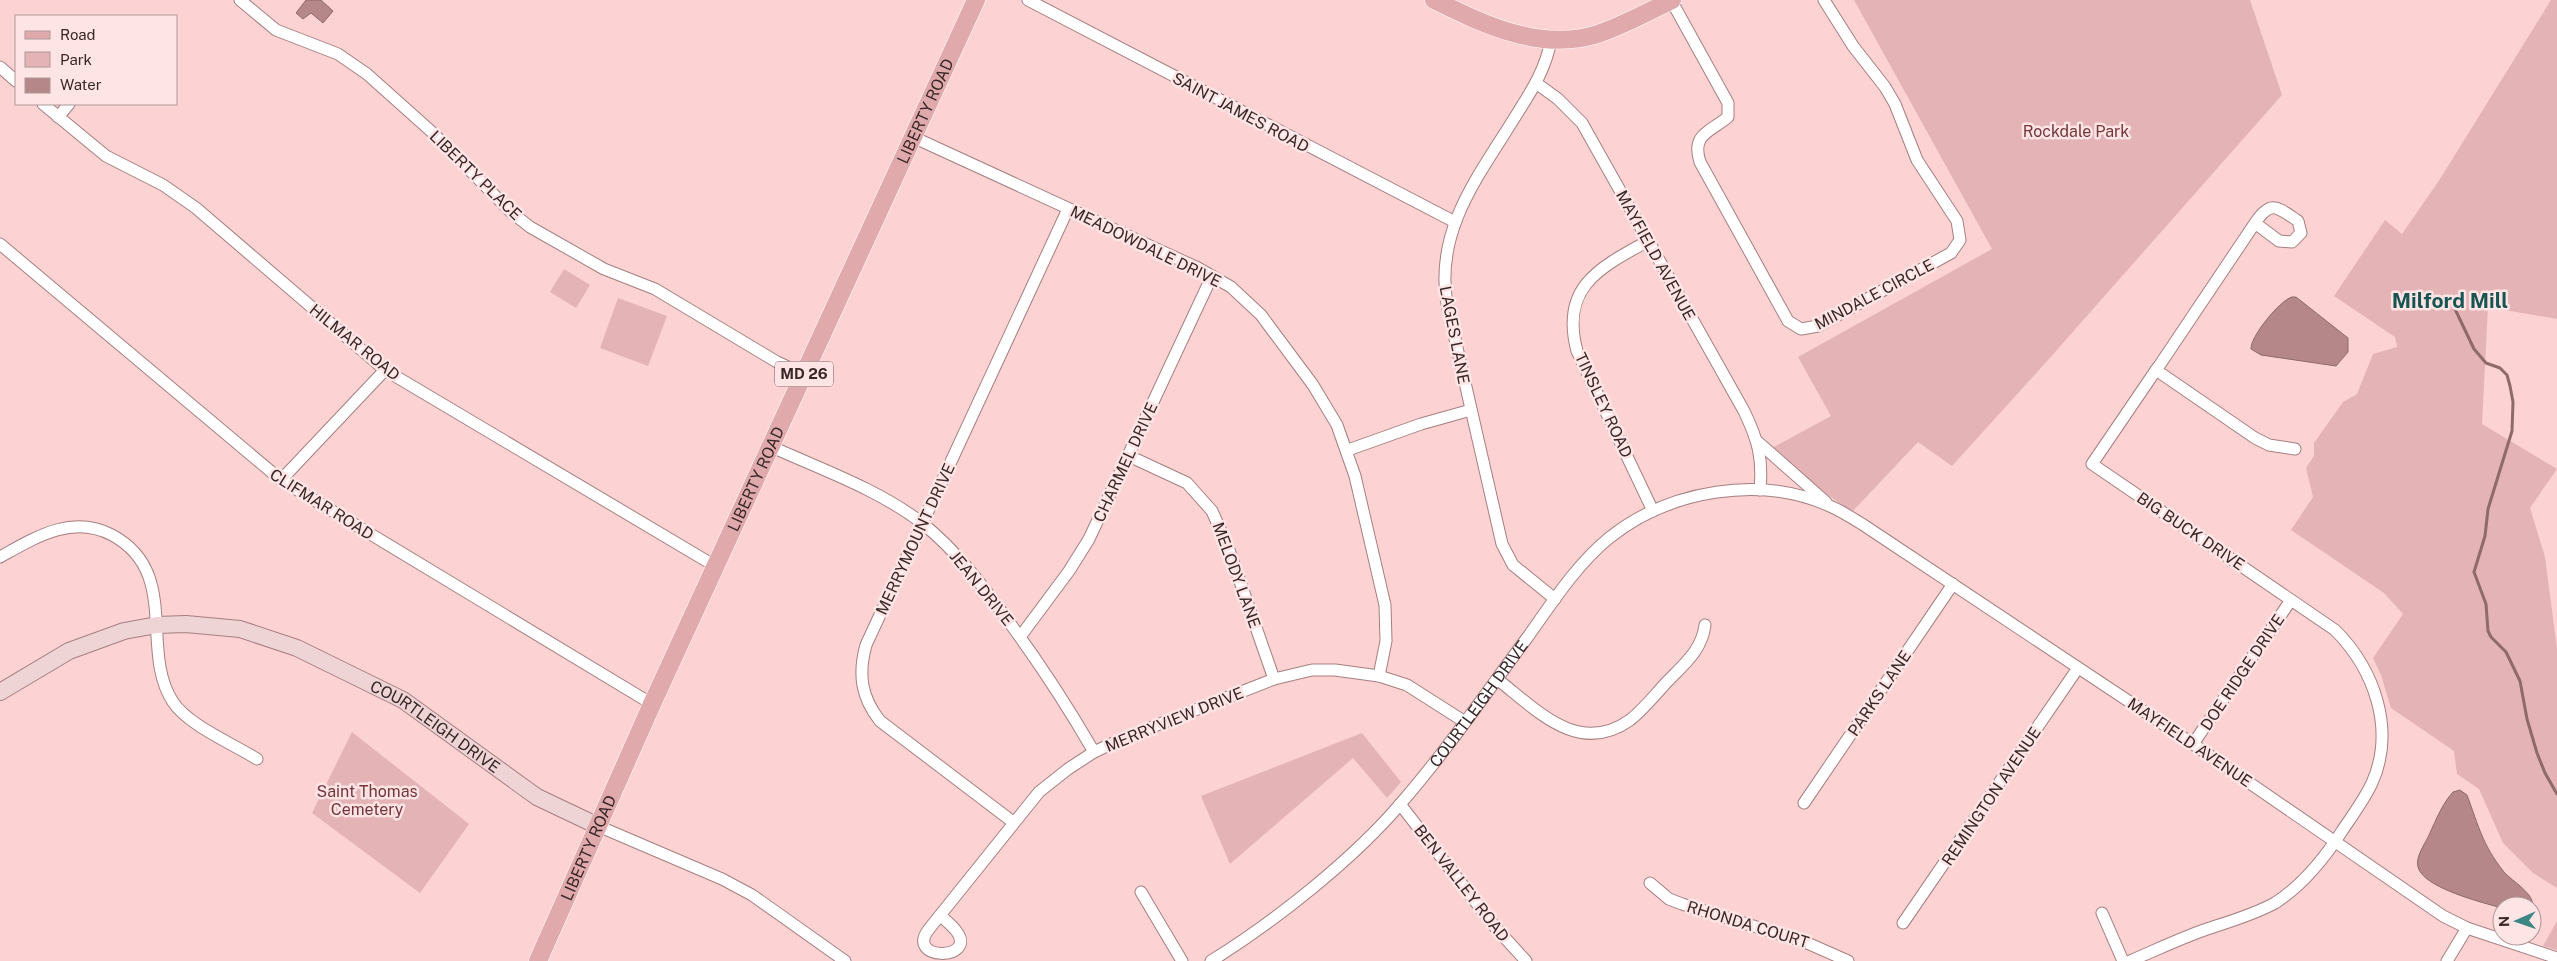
<svg xmlns="http://www.w3.org/2000/svg" width="2557" height="961" font-family="'Public Sans',sans-serif">
	<style>
		.green { fill: #e4b3b5 }
		.water { fill: #b58788; stroke: #8f6a6b }
		.lines { fill: none; stroke-linecap: round; stroke-linejoin: round }
		.stream { stroke: #8f6a6b; stroke-width: 3 }
		.street-casing { stroke: #a57f80; stroke-width: 13 }
		.secondary-casing { stroke: #a57f80; stroke-width: 18 }
		.primary-casing { stroke: #fff; stroke-width: 19 }
		.street { stroke: #fff; stroke-width: 11 }
		.secondary { stroke: #efd4d6; stroke-width: 16 }
		.primary { stroke: #e0aaad; stroke-width: 18 }
		.labels { text-anchor: middle; stroke-width: 5; stroke-linejoin: round; paint-order: stroke }
		.shield { fill: #fee4e4; stroke: #736060; stroke-width: 1 }
		.shield-label { font-size: 15px; font-weight: bold; fill: #372727 }
		.street-label { font-size: 16px; fill: #372727; stroke: #fee4e4 }
		.park-label { font-size: 16px; fill: #73363b; stroke: #fee4e4 }
		.district-label { font-size: 21px; font-weight: bold; fill: #175452; stroke: #fee4e4 }
	</style>
	<rect width="100%" height="100%" fill="#fdd2d3"/>
	<!-- green -->
	<path class="green" d="M1854,0h396l32,95 -234,265 -96,106 -34,-24 -66,70 -42,-30 -38,-34 59,-32 -33,-59 194,-108z
		M2551,0h6v319l-69,-12 -6,117 75,45 -27,39 15,49 12,92v239l-24,-15 -30,-30 -24,-54 -22,-15 -3,-23 -63,-43 -10,-33 -8,-17 30,-44 -19,-21 -93,-63 22,-33 -7,-29 8,-12v-13l29,-41 14,-8 16,-40 24,-7 -2,-10 -61,-41 51,-76 17,14 38,-55z
		M564,269l26,16 -14,23 -26,-16z
		M618,298l49,18 -19,50 -48,-18z
		M352,732l117,92 -49,69 -108,-80z
		M1362,733l39,49 -14,16 -34,-40 -123,106 -29,-68z
		M2557,921v29l-14,-4z"/>
	<!-- water -->
	<path class="water" d="M306,0h15l12,11 -10,12 -12,-10 -8,6 -7,-6z
		M2292,297h4l52,41v14l-12,14 -75,-11 -10,-6c-1,-12 29,-49 41,-52z
		M2460,790l7,5c12,32 15,49 37,77 8,9 32,23 28,34h-30v2c-18,-5 -79,-20 -84,-41 -3,-10 7,-23 11,-32 7,-15 13,-31 24,-43z"/>
	<g class="lines">
		<!-- stream -->
		<path class="stream" d="M2455,309l19,40 12,14 14,5 7,7 3,11 3,16 -1,29 -24,78 -3,27 -11,36 12,32 2,27 3,6 15,15 14,29 7,38 10,34 8,20 12,21"/>
		<defs>
			<g id="street">
				<path d="M240,0l36,30 62,24 29,20 66,59 78,79 19,15 74,42 51,20 122,73 26,12"/>
				<path d="M1028,0l427,222"/>
				<path d="M1671,0l57,103v14c-18,15 -37,17 -28,45l88,159 13,8 17,-3 133,-73 9,-13 -3,-19 -40,-61 -22,-56 -10,-17 -32,-41 -29,-46"/>
				<path d="M1551,40c-5,27 -17,47 -31,69 -38,63 -86,118 -73,195l55,240 11,21 42,34"/>
				<path d="M0,67l16,14"/>
				<path d="M1536,83l22,16 24,24 162,288c14,29 19,47 16,79"/>
				<path d="M43,104l63,52 57,29 33,23 189,162 330,196"/>
				<path d="M58,117l11,-13"/>
				<path d="M913,137l285,131 33,19 30,28 52,70 24,40 18,51 30,129 1,36 -7,35"/>
				<path d="M1648,241c-49,27 -88,46 -71,110l76,160"/>
				<path d="M0,244l281,236 371,224"/>
				<path d="M2156,370l99,68 14,7 26,4"/>
				<path d="M1758,442l68,60"/>
				<path d="M770,446c50,23 108,43 152,77 35,28 61,63 87,99 31,42 59,85 85,130"/>
				<path d="M1348,450l73,-26 50,-14"/>
				<path d="M1129,456l58,27 25,28 16,36 46,132"/>
				<path d="M281,480l104,-110"/>
				<path d="M0,557c36,-20 72,-43 112,-22 69,37 27,115 61,167 15,23 60,42 84,57"/>
				<path d="M1020,637l49,-66 20,-32 123,-263"/>
				<path d="M1497,679c39,30 81,78 133,41 13,-10 24,-24 35,-36 17,-18 37,-33 40,-59"/>
				<path d="M2193,744l98,-144"/>
				<path d="M1804,803l149,-219"/>
				<path d="M1400,804l95,123 31,34"/>
				<path d="M1013,822l-133,-101c-19,-24 -22,-47 -14,-76l202,-436"/>
				<path d="M598,826l124,53 30,16 93,66"/>
				<path d="M1650,883l19,16 13,5 123,38 43,19"/>
				<path d="M1141,892l41,69"/>
				<path d="M2102,913l21,48"/>
				<path d="M940,915c5,5 13,11 17,17 20,29 -53,29 -28,-3l110,-137 29,-23 26,-17 30,-14 150,-59 38,-9h23l44,6 28,9 58,37"/>
				<path d="M1903,923l175,-255"/>
				<path id="s1" d="M1211,961c63,-39 143,-102 191,-159 45,-52 84,-109 125,-164 25,-35 49,-73 82,-100 60,-48 152,-64 223,-31 11,5 20,11 30,17l331,220 250,172 24,12 90,30"/>
				<path d="M2130,961c26,-11 51,-23 77,-32 24,-8 46,-14 68,-26 28,-18 49,-44 67,-72 10,-15 22,-31 30,-48 24,-54 2,-114 -37,-153l-243,-166 64,-94 3,-4 96,-143c16,-24 22,-16 43,-2l3,12 -9,9 -13,-1 -24,-18"/>
				<path d="M2447,961l20,-33"/>
			</g>
			<g id="secondary">
				<path id="s2" d="M0,692l69,-41 55,-20 33,-6 29,-1 54,5 57,19 106,52 134,97 61,29"/>
			</g>
			<g id="primary">
				<path d="M1434,0c51,25 107,52 164,34 26,-9 50,-22 74,-34"/>
				<path id="s3" d="M538,961l114,-257 324,-704"/>
			</g>
		</defs>
		<!-- street casing -->
		<use href="#street" class="street-casing"/>
		<!-- secondary casing -->
		<use href="#secondary" class="secondary-casing"/>
		<!-- primary casing -->
		<use href="#primary" class="primary-casing"/>
		<!-- street -->
		<use href="#street" class="street"/>
		<!-- secondary -->
		<use href="#secondary" class="secondary"/>
		<!-- primary -->
		<use href="#primary" class="primary"/>
	</g>
	<g class="labels">
		<!-- shield labels -->
		<rect class="shield" x="775" y="361.5" width="58" height="25" rx="4"/>
		<g class="shield-label">
			<text x="804" y="379">MD 26</text>
		</g>
		<!-- street labels -->
		<g class="street-label">
			<text dy="6" stroke="none"><textPath href="#s3" startOffset="934">LIBERTY ROAD</textPath></text>
			<text transform="translate(1241 112) rotate(28)" y="6">SAINT JAMES ROAD</text>
			<text transform="translate(476 175) rotate(44)" y="6">LIBERTY PLACE</text>
			<text transform="translate(1146 246) rotate(26)" y="6">MEADOWDALE DRIVE</text>
			<text transform="translate(1656 255) rotate(61)" y="6">MAYFIELD AVENUE</text>
			<text transform="translate(1874 294) rotate(-28)" y="6">MINDALE CIRCLE</text>
			<text transform="translate(1455 335) rotate(79)" y="6">LAGES LANE</text>
			<text transform="translate(355 342) rotate(39)" y="6">HILMAR ROAD</text>
			<text transform="translate(1604 405) rotate(65)" y="6">TINSLEY ROAD</text>
			<text transform="translate(1125 462) rotate(-65)" y="6">CHARMEL DRIVE</text>
			<text dy="6" stroke="none"><textPath href="#s3" startOffset="529">LIBERTY ROAD</textPath></text>
			<text transform="translate(322 504) rotate(32)" y="6">CLIFMAR ROAD</text>
			<text transform="translate(2191 531) rotate(34)" y="6">BIG BUCK DRIVE</text>
			<text transform="translate(915 539) rotate(-65)" y="6">MERRYMOUNT DRIVE</text>
			<text transform="translate(1237 575) rotate(70)" y="6">MELODY LANE</text>
			<text transform="translate(982 588) rotate(51)" y="6">JEAN DRIVE</text>
			<text transform="translate(2242 672) rotate(-56)" y="6">DOE RIDGE DRIVE</text>
			<text transform="translate(1879 693) rotate(-56)" y="6">PARKS LANE</text>
			<text dy="6" stroke="none"><textPath href="#s1" startOffset="374">COURTLEIGH DRIVE</textPath></text>
			<text transform="translate(1174 719) rotate(-22)" y="6">MERRYVIEW DRIVE</text>
			<text dy="6" stroke="none"><textPath href="#s2" startOffset="475">COURTLEIGH DRIVE</textPath></text>
			<text transform="translate(2190 742) rotate(34)" y="6">MAYFIELD AVENUE</text>
			<text transform="translate(1991 796) rotate(-56)" y="6">REMINGTON AVENUE</text>
			<text dy="6" stroke="none"><textPath href="#s3" startOffset="124">LIBERTY ROAD</textPath></text>
			<text transform="translate(1462 883) rotate(52)" y="6">BEN VALLEY ROAD</text>
			<text transform="translate(1748 924) rotate(17)" y="6">RHONDA COURT</text>
		</g>
		<!-- park labels -->
		<g class="park-label">
			<text x="2076" y="137">Rockdale Park</text>
			<text x="367" y="797">Saint Thomas<tspan x="367" dy="18">Cemetery</tspan></text>
		</g>
		<!-- district labels -->
		<g class="district-label">
			<text x="2450" y="308">Milford Mill</text>
		</g>
	</g>
	<!-- legend -->
	<rect x="15" y="15" width="162" height="90" fill="#fee4e4" stroke="#ae9898"/>
	<rect x="25" y="31" width="25" height="8" fill="#e0aaad" stroke="#ae9898"/>
	<text x="60" y="40" font-size="15" fill="#372727">Road</text>
	<rect x="25" y="52" width="25" height="15" fill="#e4b3b5" stroke="#ae9898"/>
	<text x="60" y="65" font-size="15" fill="#372727">Park</text>
	<rect x="25" y="78" width="25" height="15" fill="#b58788" stroke="#ae9898"/>
	<text x="60" y="90" font-size="15" fill="#372727">Water</text>
	<!-- north arrow -->
	<g transform="translate(2517 921) rotate(268)"><circle r="24" fill="#fee4e4" stroke="#ae9898"/>
	<path d="M0-4L9 19L0 12L-9 19Z" fill="#3e8684"/>
	<text y="-8" font-size="14" font-weight="bold" text-anchor="middle" fill="#372727">N</text>
	</g>
</svg>
